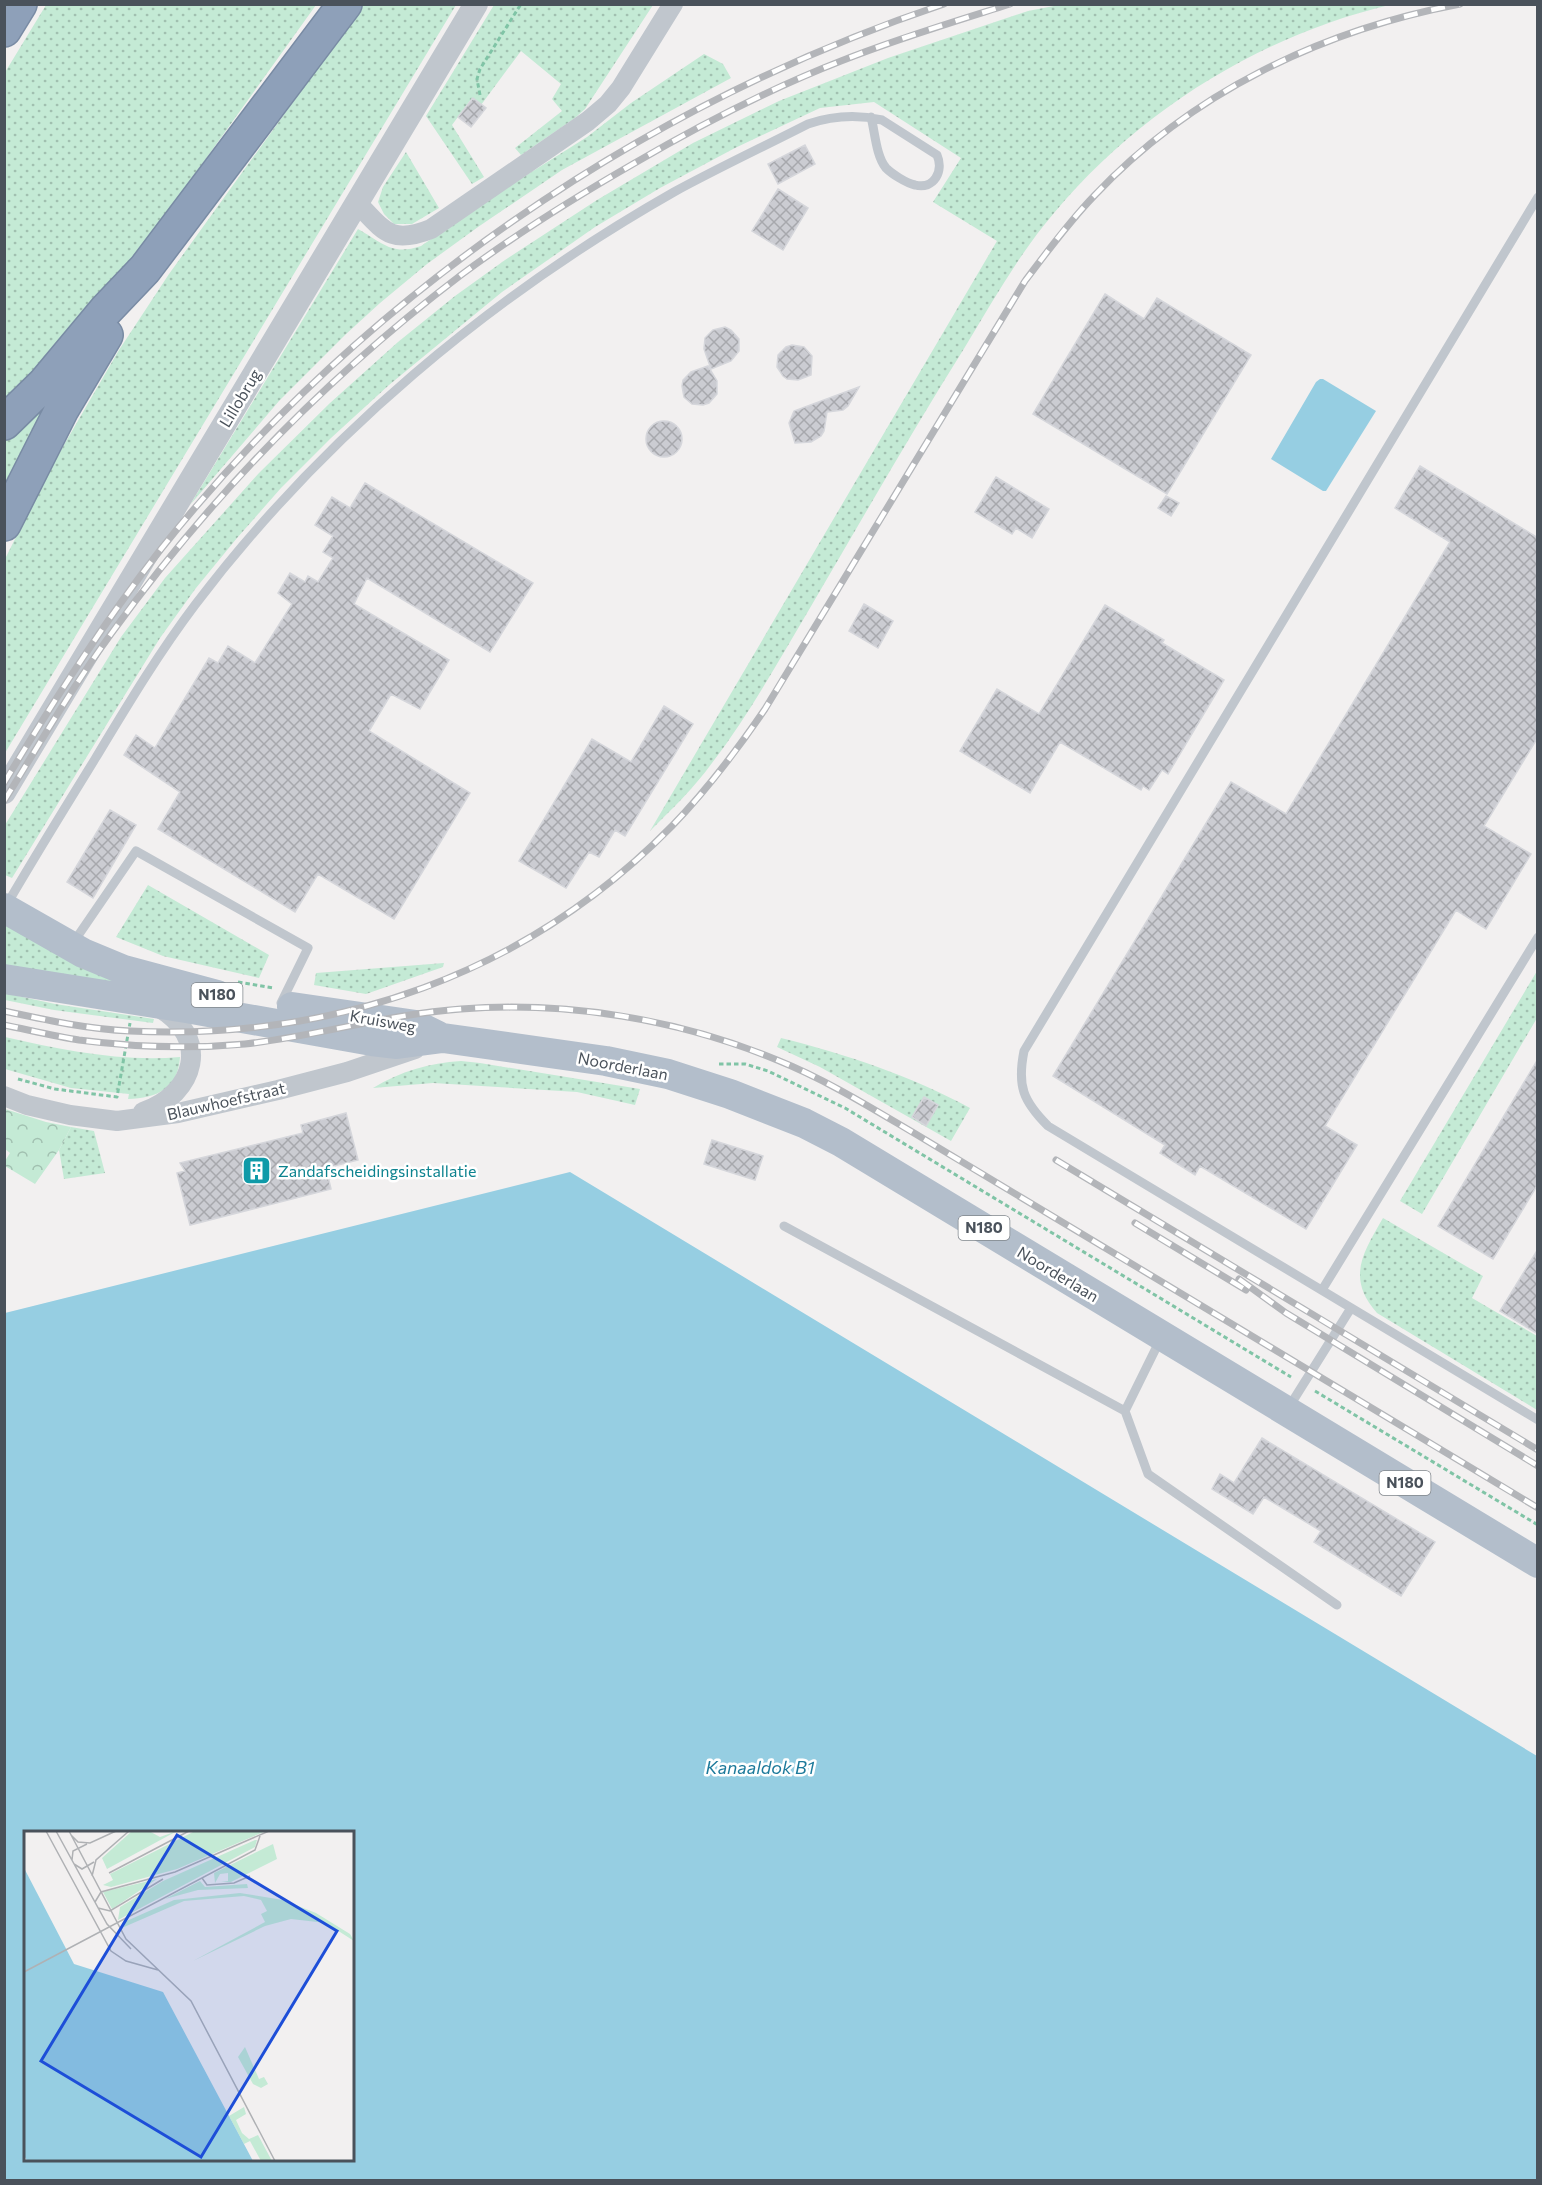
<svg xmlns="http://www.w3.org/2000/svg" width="1542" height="2185" font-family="Commissioner,sans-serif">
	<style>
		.grass { fill: url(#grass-dots) }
		.forest { fill: url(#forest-crowns) }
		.water { fill: #96cee2; fill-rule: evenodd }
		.building { fill: url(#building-cross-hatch); stroke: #d5d6db; stroke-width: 1.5 }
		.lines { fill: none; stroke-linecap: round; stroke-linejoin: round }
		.motorway-casing { stroke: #798ba4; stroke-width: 36 }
		.path { stroke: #80c4a6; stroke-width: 3; stroke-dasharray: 4.5 3; stroke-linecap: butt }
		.service { stroke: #c0c6cd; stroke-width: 9 }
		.minor { stroke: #c0c6cd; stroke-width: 20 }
		.tertiary { stroke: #c0c6cd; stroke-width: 24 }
		.primary { stroke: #b3becb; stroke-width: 30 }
		.motorway { stroke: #8ea0b9; stroke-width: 33 }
		.rail-casing { stroke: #b3b5b9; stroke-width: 7 }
		.rail { stroke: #fff; stroke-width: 4.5; stroke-dasharray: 14; stroke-linecap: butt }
		.labels { text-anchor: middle; stroke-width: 5; stroke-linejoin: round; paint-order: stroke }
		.shield { fill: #fff; stroke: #80868c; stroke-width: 1.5 }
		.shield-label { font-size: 15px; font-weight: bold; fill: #4a525b }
		.street-label { font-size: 16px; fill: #4a525b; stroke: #fff }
		.culture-label { font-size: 16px; fill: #0d838f; stroke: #fff; text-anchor: start }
		.water-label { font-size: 18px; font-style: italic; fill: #1d7a9b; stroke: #fff }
		.inset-road { fill: none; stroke: #afb1b4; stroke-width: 1.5 }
		.view { fill: #1d4ed8; fill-opacity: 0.15; stroke: #1d4ed8; stroke-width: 3 }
		.inset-edge { fill: none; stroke: #4a525b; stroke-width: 3 }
	</style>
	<defs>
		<pattern id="grass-dots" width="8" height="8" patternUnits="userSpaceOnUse" patternTransform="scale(1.5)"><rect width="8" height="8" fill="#c4ead5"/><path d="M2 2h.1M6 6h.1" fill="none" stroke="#a1c0b0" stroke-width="1.8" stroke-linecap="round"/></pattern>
		<pattern id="forest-crowns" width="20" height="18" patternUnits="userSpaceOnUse" patternTransform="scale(1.5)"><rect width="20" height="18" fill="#c4ead5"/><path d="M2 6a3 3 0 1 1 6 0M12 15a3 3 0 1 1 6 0" fill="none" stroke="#a1c0b0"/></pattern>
		<pattern id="building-cross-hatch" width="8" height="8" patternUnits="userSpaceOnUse" patternTransform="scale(1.5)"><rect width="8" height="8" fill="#cbccd2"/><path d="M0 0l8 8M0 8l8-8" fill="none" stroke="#a7a8ad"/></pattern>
	</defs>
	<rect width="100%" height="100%" fill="#f2f0f0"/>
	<!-- grass -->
	<path class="grass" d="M46,5h270l-172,240 -140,161v-332z
		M363,5h93l-451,748 -1,-192 46,-92 69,-119 50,-76z
		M494,5h159l-68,104 -10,9 -54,37 -6,-7 47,-37 -10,-12 9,-15 -40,-33 -40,54 -9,-7 -20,27 32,52 -12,7 -46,-68z
		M1059,5h330c-129,31 -250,106 -335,208 -35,41 -61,88 -89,134 -54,86 -104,174 -155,261 -31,52 -61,107 -98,155 -18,25 -40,46 -62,68l347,-590 -64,-39 28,-44 -87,-56 -54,6 -85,40 -75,40 -65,39 -93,65 -113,93 -58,53 -50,50 -44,50 -41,50 -36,50 -148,240 -7,-3v-50l116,-188 44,-59 94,-105 71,-70 68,-61 57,-46 50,-36 92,-60 96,-57 86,-42 109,-43 140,-47z
		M704,54l19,10 8,14 -169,92 -84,57 -51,37 -47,39 -35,32 -66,66 -89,104 168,-276c25,14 34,27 63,17l85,-58 81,-51 44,-34z
		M406,152l33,56 -27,16h-18l-10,-10 -6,-12 5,-15z
		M52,392l-47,109v-64z
		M148,885l121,70 -10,23 -96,-22 -47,-19z
		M4,924l131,62 -130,-15z
		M444,963l-1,4 -77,27 -52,-9 2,-12z
		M1537,971v47l-115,196 -22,-13z
		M4,993l51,11 99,15 -1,4 -99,-13 -49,-10z
		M5,1037c57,13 116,25 175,20 -2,32 -23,41 -52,42l1,-5 -58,-6 -66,-19z
		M781,1038c65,16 130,38 189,70l-19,33 -131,-74 -43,-20z
		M461,1061l19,2 160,26 -5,16 -58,-13 -144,-9 -60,5c28,-17 56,-25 88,-27z
		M71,1127l23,4 11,42 -41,6 -5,-29z
		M1383,1218l100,58 -11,22 65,38v74l-160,-97c-31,-35 -14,-60 6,-95z"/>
	<!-- forest -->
	<path class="forest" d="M5,1109l41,13 25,5 -12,23 -24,34 -30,-18v-5l5,-8 -5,-4z"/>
	<!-- water -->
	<path class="water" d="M1320,379h3l53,32 -50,80h-3l-52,-32 45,-77z
		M570,1172l967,584v424h-1532v-867zM26,1832h326v328h-326z"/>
	<!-- building -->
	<path class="building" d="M473,98l13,10 -15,19 -13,-10z
		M805,145l10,19 -37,20 -10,-20z
		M778,189l30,19 -25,42 -31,-19z
		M1105,294l39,25 13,-21 94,57 -84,139 -134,-80z
		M725,327l6,3 8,9v12l-8,10 -20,8 -7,-20 1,-11 8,-8z
		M792,345l12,2 8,9 -1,19 -13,5 -11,-1 -4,-3 -6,-9 1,-12 8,-8z
		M708,366l9,15v13l-8,9 -6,2 -11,-1 -8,-7 -2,-11 1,-6 8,-8z
		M859,387l-11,19 -5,4 -16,2 -3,19 -3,5 -10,6 -16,1 -6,-20 5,-12z
		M646 439a18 18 0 1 1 36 0a18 18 0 1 1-36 0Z
		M1420,466l118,72v199l-54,89 47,28 -45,75 -30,-19 -131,216 32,19 -51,84 -106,-63 -5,9 -35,-22 5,-8 -112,-69 178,-294 55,32 164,-272 -55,-34z
		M996,477l53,32 -17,29 -16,-10 -4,6 -37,-22z
		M365,483l168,100 -43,69 -123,-74 -13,26 95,56 -29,49 -29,-15 -22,37 101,62 -76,126 -76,-45 -23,38 -137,-83 22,-37 -56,-37 12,-20 19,13 54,-90 9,5 10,-17 27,17 37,-59 -14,-11 12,-20 15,9 3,-6 10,6 15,-24 -10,-6 10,-16 -18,-11 17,-28 18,11z
		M1166,496l13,7 -8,13 -13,-8z
		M864,604l29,17 -15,27 -29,-17z
		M1105,605l59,35 -2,3 62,37 -56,94 -6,-4 -13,20 -6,-4 -2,4 -81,-48 -30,51 -70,-42 37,-62 42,25z
		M664,706l29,18 -68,112 -10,-6 -16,27 -10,-5 -23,36 -47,-27 73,-122 39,23z
		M110,810l26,15 -43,73 -26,-16z
		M1538,1059v125l-45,75 -55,-33z
		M924,1097l14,8 -12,21 -14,-9z
		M346,1113l12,47 -32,8 5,21 -141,36 -13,-52 8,-2 -5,-8 123,-30 -2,-8z
		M712,1140l51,16 -8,24 -51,-16z
		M1538,1249v85l-38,-23z
		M1262,1438l173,104 -34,54 -87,-54 7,-11 -57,-34 -11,17 -41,-25 8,-15 14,9z"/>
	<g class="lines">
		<defs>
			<path id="motorway" d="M4,30l16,-26
				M4,423l40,-39 61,-73 40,-42 200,-265
				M4,524l58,-115 44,-74"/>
		</defs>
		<!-- motorway casing -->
		<use href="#motorway" class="motorway-casing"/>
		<!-- path -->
		<path class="path" d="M480,95l-3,-16 3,-10 41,-65
			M238,982l35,6
			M719,1064h26l23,7 77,37 446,269
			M18,1079l37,10 62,8 13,-74
			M1315,1391l223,134"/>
		<!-- service -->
		<path class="service" d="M1538,197l-514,854c-7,35 -1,50 24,75l490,294
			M6,906c29,-50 59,-98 89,-147 32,-53 63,-105 100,-154 128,-169 296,-309 479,-413 44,-24 89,-45 134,-68 24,-8 48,-10 74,-4l55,35c7,16 -3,35 -22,30 -9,-2 -23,-11 -29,-17 -10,-12 -11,-36 -15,-51
			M73,943l63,-92 172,97 -27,55
			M784,1226l341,185 35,-71
			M1322,1290l216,-353
			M1289,1407l62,-99
			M1125,1411l23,63 189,131"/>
		<!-- minor -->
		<path class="minor" d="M358,204c26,27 33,41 73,25l157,-108 20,-17 13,-16 52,-84
			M4,1096l23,9 43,10 47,6 61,-8 100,-23 69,-18 68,-23
			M143,1112c53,-18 68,-75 15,-105"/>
		<!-- tertiary -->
		<path class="tertiary" d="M4,792l472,-788"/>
		<!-- primary -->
		<path class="primary" d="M4,908l79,45 41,17 93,25
			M4,979l182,29 186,33 25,3 46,-6 163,23 62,13 62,20 74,29 37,19 697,421
			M292,1007l124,18 22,11"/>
		<!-- motorway -->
		<use href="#motorway" class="motorway"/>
		<defs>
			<path id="rail" d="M4,783c49,-81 99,-160 157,-234 200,-251 479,-443 783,-545
				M4,801c35,-56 68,-114 107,-167 98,-136 217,-258 350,-359 55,-41 113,-77 172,-111 67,-39 136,-75 208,-103 55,-22 112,-39 169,-57
				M4,1011c42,9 83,18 126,20 205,10 397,-57 542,-205 35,-36 65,-76 93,-117l260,-428c22,-29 43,-58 69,-85 97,-103 228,-166 366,-192
				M4,1025c25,5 50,11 75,15 54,7 111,9 166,4 73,-8 143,-30 216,-35 106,-8 217,10 316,51 50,20 96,49 142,76l619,372
				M1056,1160l482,290
				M1135,1223l111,67
				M1239,1279l47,34 252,153"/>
		</defs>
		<!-- rail casing -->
		<use href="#rail" class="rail-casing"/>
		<!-- rail -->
		<use href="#rail" class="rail"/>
	</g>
	<!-- icons -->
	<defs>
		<symbol id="building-square" viewBox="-11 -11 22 22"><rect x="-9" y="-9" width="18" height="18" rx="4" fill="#0f9aa8" stroke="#fff"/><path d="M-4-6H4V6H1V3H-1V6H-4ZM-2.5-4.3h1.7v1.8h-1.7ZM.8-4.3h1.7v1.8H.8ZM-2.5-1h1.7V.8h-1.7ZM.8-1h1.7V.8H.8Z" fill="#fff"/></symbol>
	</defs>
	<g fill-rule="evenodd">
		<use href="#building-square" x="240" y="1154" width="33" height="33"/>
	</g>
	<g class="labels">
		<!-- shield labels -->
		<g class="shield">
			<rect x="191.5" y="983" width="51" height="24" rx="4.5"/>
			<rect x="958.5" y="1216" width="51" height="24" rx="4.5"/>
			<rect x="1379.5" y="1471" width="51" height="24" rx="4.5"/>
		</g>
		<g class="shield-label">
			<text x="217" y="1000">N180</text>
			<text x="984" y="1233">N180</text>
			<text x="1405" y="1488">N180</text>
		</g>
		<!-- street labels -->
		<g class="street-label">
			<text transform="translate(240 398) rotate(-59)" y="6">Lillobrug</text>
			<text transform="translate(383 1021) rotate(10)" y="6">Kruisweg</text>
			<text transform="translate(623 1066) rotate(11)" y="6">Noorderlaan</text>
			<text transform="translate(226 1101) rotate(-13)" y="6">Blauwhoefstraat</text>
			<text transform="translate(1058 1274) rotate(31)" y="6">Noorderlaan</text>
		</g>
		<!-- culture labels -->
		<g class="culture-label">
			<text x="278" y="1177">Zandafscheidingsinstallatie</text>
		</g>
		<!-- water labels -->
		<g class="water-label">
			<text x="760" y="1774">Kanaaldok B1</text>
		</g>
	</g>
	<!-- overview -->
	<g transform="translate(24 1831)">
		<rect width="330" height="330" fill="#f2f0f0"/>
		<path d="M108,0h17l11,6 17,-6 -70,38 -5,-11zM171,0h71l-89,38 -66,18 -8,-2 10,-5 -3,-6zM231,9h2l-2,7 -137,73 2,-13 43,-26zM249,13l4,15 -46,23h-10l7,-1v-8l-8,1 -5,9 -1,-10zM133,48l-45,30 -9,-17zM176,50l5,6 42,-3 1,4 -50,2 -33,9zM216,62l43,7 33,13 34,21 4,7 -28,-18 -35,-4 -26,7 -72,35 72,-39 -4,-8 6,-3 -6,-11 -17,-4 -60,5 -60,26 -2,-4 52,-23zM221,216l14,32 5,-2 4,7 -7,4 -8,-4 -15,-27zM220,276l2,7 -10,6 6,13 7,6 9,-4 14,26h-11l-11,-20 -6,3 -15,-28z" fill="#c4ead5"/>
		<path d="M0,37l50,96 89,28 90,169h-226l-3,-6z" fill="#96cee2"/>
		<path class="inset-road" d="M22,0l65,120 15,10 32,9M32,0l51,93 24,25M45,0l57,108 65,62 84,160M47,4l7,7 12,1 26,-12M48,29l1,-9 14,-7M50,33l8,5 12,-7M85,42l80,-42M68,45l4,-16 33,-29M178,47l5,7 27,-2 16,-7M71,71l6,-10 74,-20 94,-41M74,77l12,3 53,-32M0,141l231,-122 5,-14"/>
		<path class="view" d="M153,4l160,96 -136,226 -160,-96z"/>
		<rect width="330" height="330" class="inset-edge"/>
	</g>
	<!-- border -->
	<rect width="1542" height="2185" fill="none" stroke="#4a525b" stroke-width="12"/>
</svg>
